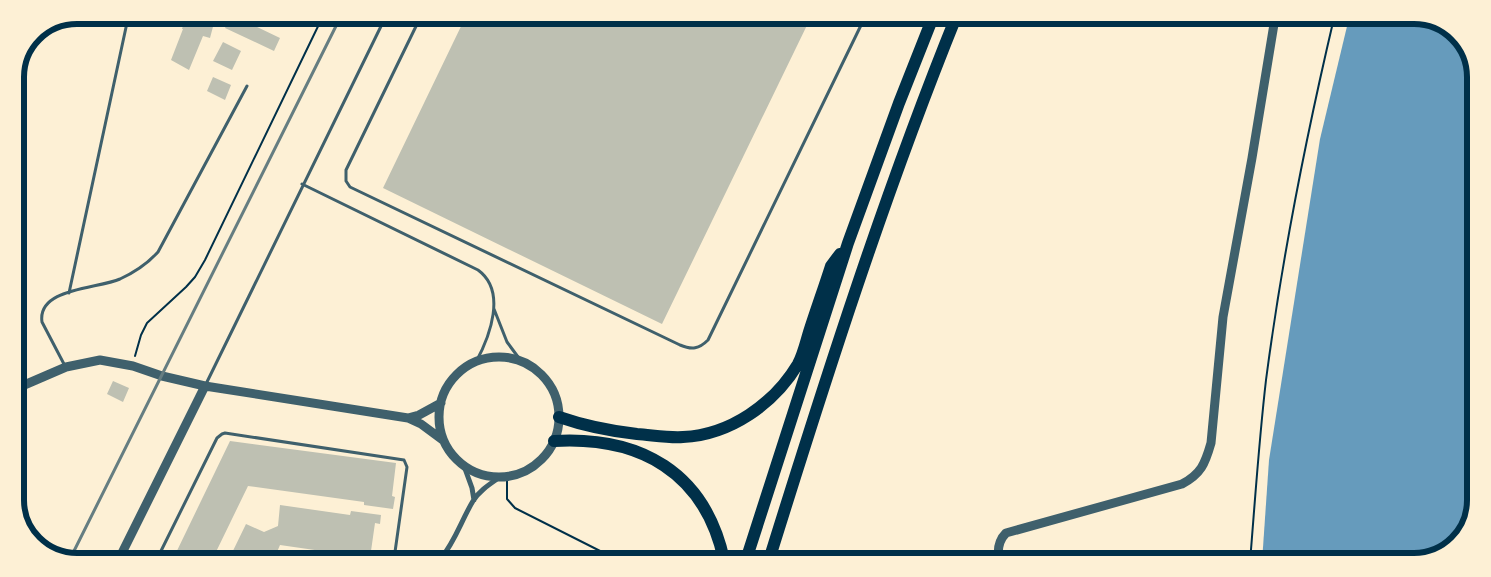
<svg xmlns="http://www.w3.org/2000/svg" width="1491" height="577" font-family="'Libre Baskerville',serif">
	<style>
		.water { fill: #669bbc }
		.building { fill: #bec0b2 }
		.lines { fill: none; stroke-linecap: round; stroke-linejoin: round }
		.path { stroke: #003049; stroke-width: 2 }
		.service { stroke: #3f606c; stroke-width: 3 }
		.minor { stroke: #3f606c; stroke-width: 5 }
		.tertiary { stroke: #3f606c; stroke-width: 9 }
		.motorway { stroke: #003049; stroke-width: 12 }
		.rail { stroke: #657d81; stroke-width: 3 }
		.rim { fill: none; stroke: #003049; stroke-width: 6 }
	</style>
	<rect width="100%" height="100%" fill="#fdf0d5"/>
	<!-- water -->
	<path class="water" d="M1349,18h85l29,21 13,33 -3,448 -24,31 -34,11h-153l7,-102 51,-321z"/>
	<!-- building -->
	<path class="building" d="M186,15h7l21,8 -4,15 -7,-2 -14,34 -18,-10 12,-31h-1z
		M231,15h18l9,5 -3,6 25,12 -6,13 -49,-23z
		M466,16l345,1 -149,307 -279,-136z
		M223,42l18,9 -9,19 -19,-9z
		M213,77l18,8 -6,15 -18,-9z
		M113,381l16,7 -6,14 -16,-8z
		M230,441l166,22 -4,33 3,1 -2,12 -29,-4v-3l-116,-16 -34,70 -6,-3 -3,6h-32z
		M280,505l70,10 1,-4 30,4 -1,9 -5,-1 -5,35 -90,-13 -6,14h-45l17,-35 18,8 14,-6z"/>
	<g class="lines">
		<!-- path -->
		<path class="path" d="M135,356l6,-21 6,-12 39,-36 9,-10 10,-17 118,-244
			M507,481v18l8,9 103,52
			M1250,562c5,-61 9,-122 16,-182 16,-122 40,-243 68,-362"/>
		<!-- service -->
		<path class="service" d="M421,16l-75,154v11l4,6 330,158c12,5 19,4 28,-5l157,-323
			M302,184l176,86c29,21 12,66 -2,92
			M69,293l59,-275
			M494,309l13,33 14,19
			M65,366l-23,-44c-5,-34 55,-33 78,-43 13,-6 28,-16 38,-27l89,-166
			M205,386l181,-370
			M157,559l60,-121 5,-4 3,-1 179,27 3,7 -13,92
			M284,559l6,-2 14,2"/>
		<!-- minor -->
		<path class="minor" d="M464,466l8,22 2,12
			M440,560c16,-20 21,-39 33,-59 6,-10 17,-17 27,-24"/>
		<!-- tertiary -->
		<path class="tertiary" d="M439 417a60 60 0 1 1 120 0a60 60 0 1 1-120 0Z
			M15,389l51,-22 34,-7 33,6 29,10 43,10 203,32 13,6 23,17
			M408,418l11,-3 22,-12
			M119,559l86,-173
			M999,561c-2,-11 -1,-20 7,-28l176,-49c19,-10 23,-20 29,-41l12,-126 29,-159 23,-140"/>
		<!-- motorway -->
		<path class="motorway" d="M559,417c26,9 51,14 78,17 15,1 31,4 46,3 47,-2 91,-33 115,-73 5,-9 8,-22 11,-32 7,-22 15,-44 22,-66l9,-12
			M554,441c86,-5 151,31 170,119
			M746,560l102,-317 51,-140 34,-86
			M769,560c57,-183 115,-365 187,-543"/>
		<!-- rail -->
		<path class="rail" d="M70,559l271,-543"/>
	</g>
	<!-- crop -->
	<path d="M0 0H1491V577H0ZM77 24H1414A53 53 0 0 1 1467 77V500A53 53 0 0 1 1414 553H77A53 53 0 0 1 24 500V77A53 53 0 0 1 77 24Z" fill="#fdf0d5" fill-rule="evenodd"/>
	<path class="rim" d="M77 24H1414A53 53 0 0 1 1467 77V500A53 53 0 0 1 1414 553H77A53 53 0 0 1 24 500V77A53 53 0 0 1 77 24Z"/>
</svg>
